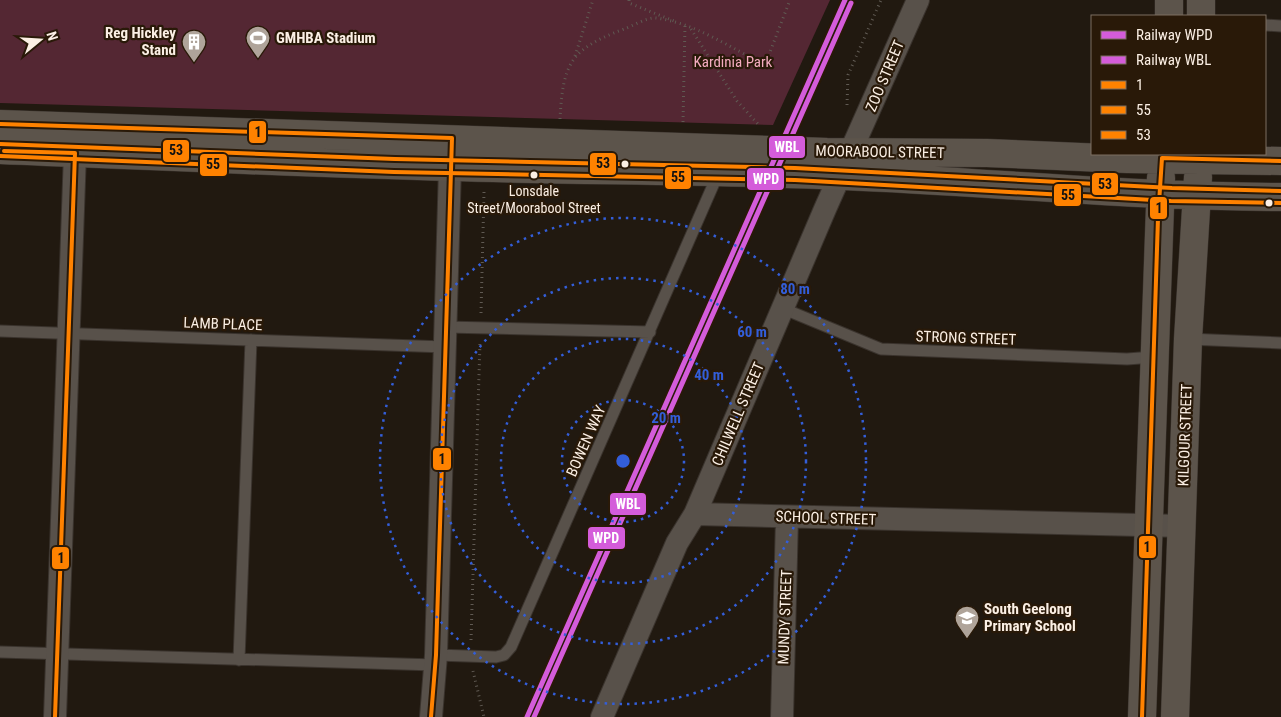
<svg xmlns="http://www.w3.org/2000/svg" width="1281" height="717" font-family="'Roboto Condensed',sans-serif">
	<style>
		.green { fill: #542733 }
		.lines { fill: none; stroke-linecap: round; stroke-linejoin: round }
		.lane-casing { stroke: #3a332d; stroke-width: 13 }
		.street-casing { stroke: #3a332d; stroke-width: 24 }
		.secondary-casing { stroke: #3a332d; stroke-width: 29 }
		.path { stroke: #605a53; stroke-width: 3; stroke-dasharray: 1 4; stroke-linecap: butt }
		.lane { stroke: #58514a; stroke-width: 11 }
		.street { stroke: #58514a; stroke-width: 22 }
		.secondary { stroke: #5c544b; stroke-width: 28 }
		.bus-1-casing { stroke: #291908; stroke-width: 8 }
		.bus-2-casing { stroke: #291908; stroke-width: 8 }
		.bus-3-casing { stroke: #291908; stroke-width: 8 }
		.bus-1 { stroke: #ff8200; stroke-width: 4 }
		.bus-2 { stroke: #ff8200; stroke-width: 4 }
		.bus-3 { stroke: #ff8200; stroke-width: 4 }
		.rail-1-casing { stroke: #291908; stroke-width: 9 }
		.rail-2-casing { stroke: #291908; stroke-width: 9 }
		.rail-1 { stroke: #d45cda; stroke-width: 5 }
		.rail-2 { stroke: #d45cda; stroke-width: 5 }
		.ring { fill: none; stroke: #335ed9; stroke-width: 2.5; stroke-dasharray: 2.5 5 }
		.bus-dot { fill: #fbefe4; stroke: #291908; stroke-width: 2 }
		.labels { text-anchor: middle; stroke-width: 4.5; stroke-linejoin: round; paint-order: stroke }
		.bus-label { font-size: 14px; fill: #fbefe4; stroke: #291908 }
		.poi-label { font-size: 15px; font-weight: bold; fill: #fbefe4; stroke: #291908; text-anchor: start }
		.park-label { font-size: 15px; fill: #f5acc0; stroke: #291908 }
		.street-label { font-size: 15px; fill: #fbefe4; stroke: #291908 }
		.centre { fill: #335ed9; stroke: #291908; stroke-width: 2.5 }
		.ring-label { font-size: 15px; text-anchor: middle; font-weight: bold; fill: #335ed9; stroke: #291908; stroke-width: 4.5; stroke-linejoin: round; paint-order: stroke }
		.line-badge { stroke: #291908; stroke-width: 2 }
		.badge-label { font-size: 14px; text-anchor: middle; font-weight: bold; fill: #fff }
		.pale-badge-label { font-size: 14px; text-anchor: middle; font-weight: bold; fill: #111 }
	</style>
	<rect width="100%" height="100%" fill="#211910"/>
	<!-- green -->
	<path class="green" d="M0,0h830l-57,125 -773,-22z"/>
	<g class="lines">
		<defs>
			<path id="lane" d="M1265,25l16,1
				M784,309l97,40 246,10 27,-2
				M446,327l204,5
				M0,331l445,16
				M1188,339l93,4
				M0,652l435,13
				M436,655l60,2 8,-2 7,-8 207,-473
				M239,660l12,-320"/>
			<path id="street" d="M695,514l486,12
				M55,717l20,-564
				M431,717l5,-62 14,-488
				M602,717l75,-174 18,-29 130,-305 93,-209
				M782,717l5,-200"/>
			<path id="secondary" d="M1169,16v-16
				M1201,16v-16
				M0,124l827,28 160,1 140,6 154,2
				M0,150c150,6 300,13 451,17 131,4 262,3 393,9 146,6 291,21 437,21
				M1142,717l19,-539
				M1175,717l13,-378 10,-162"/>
		</defs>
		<!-- lane casing -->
		<use href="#lane" class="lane-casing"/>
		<!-- street casing -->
		<use href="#street" class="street-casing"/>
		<!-- secondary casing -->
		<use href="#secondary" class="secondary-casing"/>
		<!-- path -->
		<path class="path" d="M629,0v3l45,18
			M691,29l46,72 21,23
			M575,56l18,-56
			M847,105l1,-30 33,-75
			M560,119c3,-57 11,-70 64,-90 9,-3 23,-12 32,-11 39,5 75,30 109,47l25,-65
			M683,122l2,-97
			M481,313l3,-121
			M471,640l9,-298
			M473,671l11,46"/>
		<!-- lane -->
		<use href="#lane" class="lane"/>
		<!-- street -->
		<use href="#street" class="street"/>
		<!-- secondary -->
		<use href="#secondary" class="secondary"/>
		<defs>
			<path id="bus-1" d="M0,124l452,14 -16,517 -5,62
				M4,151l71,2 -20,564
				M1142,717l16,-499 4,-60 119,3"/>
			<path id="bus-2" d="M0,156l394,16 401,8 376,21 110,2"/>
			<path id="bus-3" d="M0,144l395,15 400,9 377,20 109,3"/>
		</defs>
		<!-- bus-1 casing -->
		<use href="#bus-1" class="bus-1-casing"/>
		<!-- bus-2 casing -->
		<use href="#bus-2" class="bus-2-casing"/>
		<!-- bus-3 casing -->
		<use href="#bus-3" class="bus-3-casing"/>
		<!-- bus-1 -->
		<use href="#bus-1" class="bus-1"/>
		<!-- bus-2 -->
		<use href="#bus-2" class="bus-2"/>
		<!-- bus-3 -->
		<use href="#bus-3" class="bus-3"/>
		<defs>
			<path id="rail-1" d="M527,717l318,-717"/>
			<path id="rail-2" d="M534,717l317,-714"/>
		</defs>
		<!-- rail-1 casing -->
		<use href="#rail-1" class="rail-1-casing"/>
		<!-- rail-2 casing -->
		<use href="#rail-2" class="rail-2-casing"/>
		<!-- rail-1 -->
		<use href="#rail-1" class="rail-1"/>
		<!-- rail-2 -->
		<use href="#rail-2" class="rail-2"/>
	</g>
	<!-- distance rings -->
	<g class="ring">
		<circle cx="623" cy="461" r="61"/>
		<circle cx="623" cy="461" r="122"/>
		<circle cx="623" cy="461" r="183"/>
		<circle cx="623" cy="461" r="243"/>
	</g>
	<!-- icons -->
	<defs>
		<symbol id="stadium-pin" viewBox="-11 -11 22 30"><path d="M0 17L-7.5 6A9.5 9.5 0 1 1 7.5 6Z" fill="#afa49a" stroke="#291908"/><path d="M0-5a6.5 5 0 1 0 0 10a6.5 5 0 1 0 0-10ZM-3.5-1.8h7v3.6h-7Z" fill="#fff"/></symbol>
		<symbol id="building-pin" viewBox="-11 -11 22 30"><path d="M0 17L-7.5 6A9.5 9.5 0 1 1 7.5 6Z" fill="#afa49a" stroke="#291908"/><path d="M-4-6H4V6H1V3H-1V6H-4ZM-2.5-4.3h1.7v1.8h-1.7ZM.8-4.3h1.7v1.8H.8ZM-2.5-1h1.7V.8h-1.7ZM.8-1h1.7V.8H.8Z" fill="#fff"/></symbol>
		<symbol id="school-pin" viewBox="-11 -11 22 30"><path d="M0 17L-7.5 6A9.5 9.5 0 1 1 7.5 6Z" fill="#afa49a" stroke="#291908"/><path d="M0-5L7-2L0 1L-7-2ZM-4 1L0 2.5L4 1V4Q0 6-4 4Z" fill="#fff"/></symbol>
	</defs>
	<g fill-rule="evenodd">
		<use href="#stadium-pin" x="244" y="24" width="28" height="38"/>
		<use href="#building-pin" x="180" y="28" width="28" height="38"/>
		<use href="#school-pin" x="953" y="604" width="28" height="38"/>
	</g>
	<!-- markers -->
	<g class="bus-dot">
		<circle cx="625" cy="164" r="4.5"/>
		<circle cx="534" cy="175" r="4.5"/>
		<circle cx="1269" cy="203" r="4.5"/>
	</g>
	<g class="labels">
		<!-- bus labels -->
		<g class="bus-label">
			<text x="534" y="196">Lonsdale<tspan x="534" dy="17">Street/Moorabool Street</tspan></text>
		</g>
		<!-- poi labels -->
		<g class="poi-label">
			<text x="176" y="38" text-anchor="end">Reg Hickley<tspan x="176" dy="17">Stand</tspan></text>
			<text x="276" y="43">GMHBA Stadium</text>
			<text x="984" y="614">South Geelong<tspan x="984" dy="17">Primary School</tspan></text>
		</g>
		<!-- park labels -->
		<g class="park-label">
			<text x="733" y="67">Kardinia Park</text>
		</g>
		<!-- street labels -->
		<g class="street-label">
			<text transform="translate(885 76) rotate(-67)" y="5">ZOO STREET</text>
			<text transform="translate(880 152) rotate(1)" y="5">MOORABOOL STREET</text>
			<text transform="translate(223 324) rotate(2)" y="5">LAMB PLACE</text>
			<text transform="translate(966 338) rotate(2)" y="5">STRONG STREET</text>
			<text transform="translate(738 414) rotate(-67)" y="5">CHILWELL STREET</text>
			<text transform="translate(1185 435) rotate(-88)" y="5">KILGOUR STREET</text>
			<text transform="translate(586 441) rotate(-66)" y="5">BOWEN WAY</text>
			<text transform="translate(826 518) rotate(2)" y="5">SCHOOL STREET</text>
			<text transform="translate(785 617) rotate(-88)" y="5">MUNDY STREET</text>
		</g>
	</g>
	<circle cx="623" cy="461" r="8" class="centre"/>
	<g class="ring-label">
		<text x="795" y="294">80 m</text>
		<text x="752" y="337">60 m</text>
		<text x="709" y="380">40 m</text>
		<text x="666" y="423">20 m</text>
	</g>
	<g class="line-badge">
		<rect x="248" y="120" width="19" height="24" rx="5" fill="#ff8200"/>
		<rect x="768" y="135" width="38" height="24" rx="5" fill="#d45cda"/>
		<rect x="162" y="139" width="28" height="24" rx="5" fill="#ff8200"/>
		<rect x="589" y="152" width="28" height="24" rx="5" fill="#ff8200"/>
		<rect x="199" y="153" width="29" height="24" rx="5" fill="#ff8200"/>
		<rect x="664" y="166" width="28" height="24" rx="5" fill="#ff8200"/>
		<rect x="746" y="167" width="39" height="24" rx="5" fill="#d45cda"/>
		<rect x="1091" y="172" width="28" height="24" rx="5" fill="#ff8200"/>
		<rect x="1053" y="183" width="29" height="24" rx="5" fill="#ff8200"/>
		<rect x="1149" y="196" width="19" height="24" rx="5" fill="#ff8200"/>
		<rect x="432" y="447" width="20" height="24" rx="5" fill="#ff8200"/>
		<rect x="609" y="492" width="38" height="24" rx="5" fill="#d45cda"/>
		<rect x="587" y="526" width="39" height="24" rx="5" fill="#d45cda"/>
		<rect x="1138" y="535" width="19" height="24" rx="5" fill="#ff8200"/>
		<rect x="51" y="546" width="19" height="24" rx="5" fill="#ff8200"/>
	</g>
	<g class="badge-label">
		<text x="787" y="152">WBL</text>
		<text x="766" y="184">WPD</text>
		<text x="628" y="509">WBL</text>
		<text x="606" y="543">WPD</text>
	</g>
	<g class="pale-badge-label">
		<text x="258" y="137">1</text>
		<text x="176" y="155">53</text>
		<text x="603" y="168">53</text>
		<text x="213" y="169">55</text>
		<text x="678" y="182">55</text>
		<text x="1105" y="189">53</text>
		<text x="1068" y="200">55</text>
		<text x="1159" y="213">1</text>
		<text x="442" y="464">1</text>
		<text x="1147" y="552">1</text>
		<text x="61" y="563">1</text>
	</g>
	<!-- legend -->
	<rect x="1091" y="15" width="175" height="140" fill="#291908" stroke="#7d6f60"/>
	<rect x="1101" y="31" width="25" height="8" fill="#d45cda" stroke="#7d6f60"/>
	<text x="1136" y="40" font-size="15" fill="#fbefe4">Railway WPD</text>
	<rect x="1101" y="56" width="25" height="8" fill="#d45cda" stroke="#7d6f60"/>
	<text x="1136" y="65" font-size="15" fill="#fbefe4">Railway WBL</text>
	<rect x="1101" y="81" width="25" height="8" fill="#ff8200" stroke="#7d6f60"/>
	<text x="1136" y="90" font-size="15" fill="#fbefe4">1</text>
	<rect x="1101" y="106" width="25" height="8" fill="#ff8200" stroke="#7d6f60"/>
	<text x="1136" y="115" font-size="15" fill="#fbefe4">55</text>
	<rect x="1101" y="131" width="25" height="8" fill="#ff8200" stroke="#7d6f60"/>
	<text x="1136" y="140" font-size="15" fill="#fbefe4">53</text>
	<!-- north arrow -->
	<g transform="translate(40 40) rotate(72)" stroke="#291908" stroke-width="4" paint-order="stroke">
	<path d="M0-4L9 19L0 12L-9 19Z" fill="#fbefe4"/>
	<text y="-8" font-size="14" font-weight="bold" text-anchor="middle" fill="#fbefe4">N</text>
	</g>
</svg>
